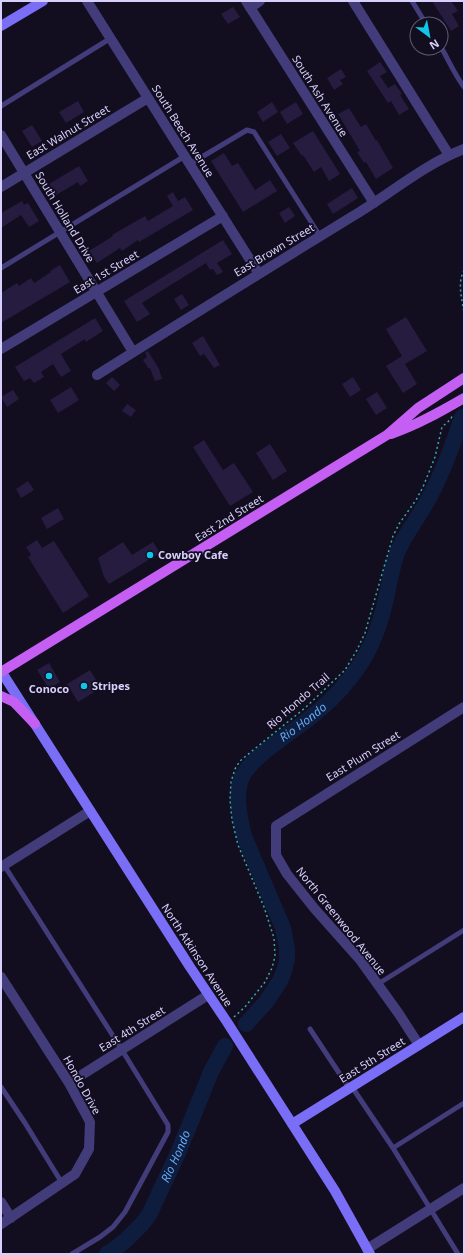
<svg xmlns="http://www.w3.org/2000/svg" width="465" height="1255" font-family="'Noto Sans',sans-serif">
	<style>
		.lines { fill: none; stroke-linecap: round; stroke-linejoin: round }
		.river { stroke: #0e1d3e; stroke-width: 16 }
		.building { fill: #251c3f }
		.path { stroke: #36a9aa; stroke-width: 1.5; stroke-dasharray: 2 3; stroke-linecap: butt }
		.lane { stroke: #433c7b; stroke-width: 5 }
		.street { stroke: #433c7b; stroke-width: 10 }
		.secondary { stroke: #796ef5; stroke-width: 10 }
		.primary { stroke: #c55ff4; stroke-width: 10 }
		.poi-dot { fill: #10c5e8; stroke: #120e1f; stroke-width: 1.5 }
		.labels { text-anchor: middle; stroke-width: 3.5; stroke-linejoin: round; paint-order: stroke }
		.street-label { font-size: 11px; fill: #d8d0fc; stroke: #120e1f }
		.poi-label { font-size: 11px; font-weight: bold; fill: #d8d0fc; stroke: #120e1f; text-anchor: start }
		.water-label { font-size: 12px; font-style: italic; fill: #65a9f4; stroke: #120e1f }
	</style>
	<rect width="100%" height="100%" fill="#120e1f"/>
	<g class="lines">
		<!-- river -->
		<g class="river">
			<path id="s1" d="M246,1024l20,-22 14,-21 4,-10 3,-11v-12l-4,-20 -39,-92c-4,-18 -10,-42 -2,-59 9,-19 44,-41 61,-54 18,-13 35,-29 48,-46 17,-21 28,-48 34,-74 4,-16 6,-34 12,-50 8,-20 22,-36 32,-55 14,-26 24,-53 33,-81"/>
			<path id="s2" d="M107,1254l9,-6 10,-8 15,-15 8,-10 29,-62 33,-81 14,-26"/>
		</g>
	</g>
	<!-- building -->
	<path class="building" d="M432,1h19l7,10 -6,3 7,12 -8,5z
		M233,7l7,10 -12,7 -7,-10z
		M380,62l7,10 -7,4 8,12 7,-4 7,10 -2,1 9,14 -10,6 -8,-14 -3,2 -21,-32z
		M341,69l5,8 -6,3 3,4 -9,6 -7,-12z
		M78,101l6,11 -18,11 -7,-11z
		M272,102l6,10 -15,10 -6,-10z
		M296,102l7,12 -16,10 -7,-12z
		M349,108l12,19 5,-3 10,17 1,-1 16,28 -17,11 -10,-17 -2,1 -7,-11 3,-1 -22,-37z
		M32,125l10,16 -10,6 -10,-16z
		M313,131l27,43 -11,7 -8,-14 -7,5 -11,-17 -1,1 -9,-13z
		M281,134l9,14 -13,8 -9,-14z
		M224,153l8,13 6,-3 17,27 15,-10 7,11 -34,21 -32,-51z
		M79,166l9,15 -8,5 -2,-4 -22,13 -7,-11z
		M352,188l6,10 -25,16 -6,-10z
		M173,192l5,9 7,-4 8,13 -54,32 -1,-2 -16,11 -2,-3 -23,15 -8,-12 24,-15 -1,-1 33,-19 3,5 25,-15 -6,-10z
		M22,201l2,4 4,-2 11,18 -10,6 -8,-12 -20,13v-15z
		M289,207l6,9 -10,7 -6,-10z
		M223,240l9,14 -15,9 6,9 -6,3 -4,-6 -3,1 -4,-7 -64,40 8,11 -13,8 -13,-21z
		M60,265l10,17 -69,41v-30l16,-10 2,3 12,-8 3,5 17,-11 -1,-1z
		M182,294l7,11 -8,5 -7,-11z
		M406,317l21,34 -22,13 12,20 -14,9 -17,-27 16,-10 -16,-27z
		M95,318l8,13 -17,11 -1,-3 -24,15 10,17 -10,6 -8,-13 -12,8 3,5 -10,6 -4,-5 -6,3 -9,-14z
		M203,336l17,29 -6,3 -10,-14 -4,2 -8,-13z
		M148,351l11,18 3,10 -7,2 -5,-13 -1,1 -6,-9 4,-3 -2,-5z
		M112,377l8,8 -6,6 -8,-8z
		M353,377l8,13 -11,7 -8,-13z
		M71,387l8,13 -21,13 -8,-13z
		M13,390l6,9 -12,8 -6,-10z
		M377,392l10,16 -11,7 -10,-16z
		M127,404l9,6 -5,7 -9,-6z
		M204,440l19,30 11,-7 19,29 -23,14 -37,-59z
		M270,444l17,27 -14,9 -17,-27z
		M28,481l6,9 -13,8 -5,-9z
		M58,508l6,11 -17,10 -6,-11z
		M37,540l5,8 12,-7 35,55 -26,17 -35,-56 3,-2 -5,-8z
		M123,542l9,13 21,-13 7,11 -51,31 -5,-7 -6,-19z
		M49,663l11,19 -11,7 -12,-19z
		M90,670l11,18 -23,14 -11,-18z"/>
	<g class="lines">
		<!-- path -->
		<path class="path" d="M464,270c-7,14 -2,28 0,43
			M234,1017l11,-10 20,-25 7,-14 3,-12 -1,-18 -10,-31 -26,-62 -6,-25 -2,-20 1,-18 4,-13 5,-8 12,-10 53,-43 40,-38 12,-20 8,-17 28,-97 6,-12 17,-24 7,-13 12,-30 7,-30 9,-8 1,-3"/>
		<!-- lane -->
		<path class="lane" d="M412,1l14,23
			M441,47c8,14 14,28 23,40
			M1,106l110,-68
			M190,164l57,-34 7,2 66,104
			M1,268l184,-112
			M4,865l118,185 46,75v7l-43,80 -12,15 -13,10 -28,17
			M378,984l86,-54
			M310,1029l39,59
			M1,1087l24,36 37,60
			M352,1087l41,61 65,106
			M393,1148l71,-45"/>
		<!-- street -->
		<path class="street" d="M87,1l172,273
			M246,1l128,202
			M353,1l96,154
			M250,8l10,-7
			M1,135l132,217
			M1,187l147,-89
			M1,349l222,-133
			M97,375c85,-54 170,-106 256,-159 37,-22 70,-51 111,-67
			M1,867l89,-56
			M1,977l68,106 21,39 -1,27 -14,25 -74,50
			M419,1045l-20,-31 -38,-53 -47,-53 -27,-34 -11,-19v-29l188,-119
			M69,1083l139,-88
			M1,1202l10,16
			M367,1249l97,-61"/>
		<!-- secondary -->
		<path class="secondary" d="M1,26l42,-25
			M1,671l189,296 37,55 85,133 23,36 35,63
			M292,1124l172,-107"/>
		<!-- primary -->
		<path class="primary" d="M391,434c26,-9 49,-22 73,-36
			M1,672l386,-237 31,-27 46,-30
			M1,696l13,6 21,22"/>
	</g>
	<!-- markers -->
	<g class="poi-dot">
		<circle cx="150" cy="555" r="4"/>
		<circle cx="49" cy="676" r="4"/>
		<circle cx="84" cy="686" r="4"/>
	</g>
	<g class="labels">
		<!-- street labels -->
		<g class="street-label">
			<text transform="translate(320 96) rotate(58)" y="4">South Ash Avenue</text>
			<text transform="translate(183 131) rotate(58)" y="4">South Beech Avenue</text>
			<text transform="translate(68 132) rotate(-31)" y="4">East Walnut Street</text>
			<text transform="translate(65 217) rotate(59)" y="4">South Holland Drive</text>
			<text transform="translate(274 250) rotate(-31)" y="4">East Brown Street</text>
			<text transform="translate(106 272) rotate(-31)" y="4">East 1st Street</text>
			<text transform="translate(229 518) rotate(-32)" y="4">East 2nd Street</text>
			<text transform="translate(298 701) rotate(-41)" y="4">Rio Hondo Trail</text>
			<text transform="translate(363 756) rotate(-32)" y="4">East Plum Street</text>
			<text transform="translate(341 921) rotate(51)" y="4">North Greenwood Avenue</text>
			<text transform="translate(197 955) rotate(57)" y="4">North Atkinson Avenue</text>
			<text transform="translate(132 1029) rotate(-32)" y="4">East 4th Street</text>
			<text transform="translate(372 1060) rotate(-32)" y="4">East 5th Street</text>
			<text transform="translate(82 1085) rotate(61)" y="4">Hondo Drive</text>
		</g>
		<!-- poi labels -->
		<g class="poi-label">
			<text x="158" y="559">Cowboy Cafe</text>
			<text x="92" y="690">Stripes</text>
			<text x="49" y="693" text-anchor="middle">Conoco</text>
		</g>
		<!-- water labels -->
		<g class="water-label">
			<text dy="4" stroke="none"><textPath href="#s1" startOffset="352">Rio Hondo</textPath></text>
			<text dy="4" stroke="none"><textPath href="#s2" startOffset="122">Rio Hondo</textPath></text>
		</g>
	</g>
	<!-- border -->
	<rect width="465" height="1255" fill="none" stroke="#d8d0fc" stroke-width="4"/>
	<!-- north arrow -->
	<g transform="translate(429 36) rotate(148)"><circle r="19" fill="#120e1f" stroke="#615c77"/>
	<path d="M0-3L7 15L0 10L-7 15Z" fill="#10c5e8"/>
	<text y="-6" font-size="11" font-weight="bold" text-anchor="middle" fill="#d8d0fc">N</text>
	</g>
</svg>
